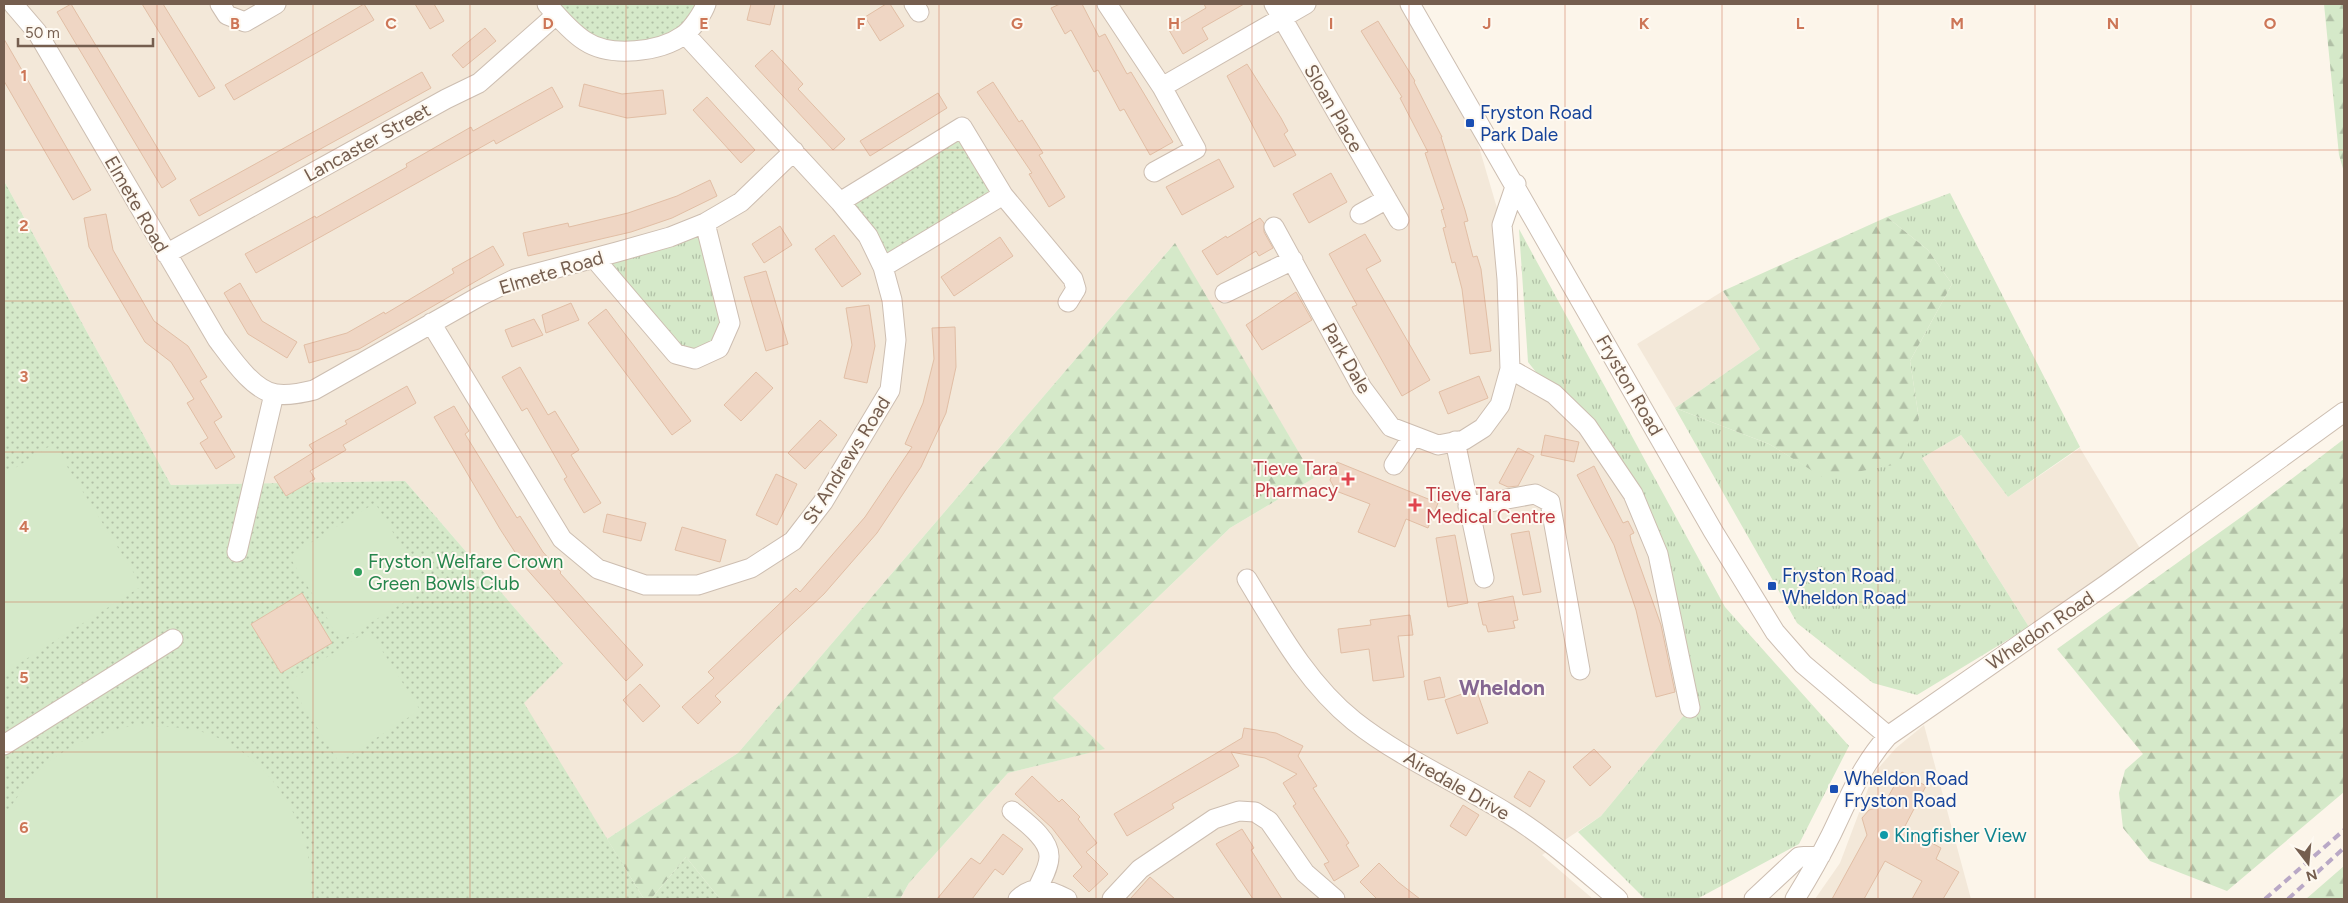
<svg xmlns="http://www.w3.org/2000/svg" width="2348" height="903" font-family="Figtree,sans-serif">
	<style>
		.residential { fill: #f3e8d9 }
		.grass { fill: url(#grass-tufts) }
		.forest { fill: url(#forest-firs) }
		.park { fill: url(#park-dots) }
		.pitch { fill: #d5e9c9 }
		.building { fill: #efd6c4; stroke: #e1bea5 }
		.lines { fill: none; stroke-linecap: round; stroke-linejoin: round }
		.minor-casing { stroke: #cdbeb1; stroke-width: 21 }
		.minor { stroke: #fff; stroke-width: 19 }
		.rail { stroke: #b9a8c6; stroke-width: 4; stroke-dasharray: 8 5; stroke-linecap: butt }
		.grid { fill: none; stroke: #cd7657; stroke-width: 1; stroke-opacity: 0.55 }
		.transit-dot { fill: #1a4fb4; stroke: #fef9f1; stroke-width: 2 }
		.health-dot { fill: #e0444e; stroke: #fef9f1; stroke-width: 2 }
		.leisure-dot { fill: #2e9e5b; stroke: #fef9f1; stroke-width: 2 }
		.culture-dot { fill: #0f9aa8; stroke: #fef9f1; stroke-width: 2 }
		.labels { text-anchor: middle; stroke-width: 4; stroke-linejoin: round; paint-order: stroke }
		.street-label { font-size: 19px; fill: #755e4f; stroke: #fef9f1 }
		.transit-label { font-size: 19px; fill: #164399; stroke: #fef9f1; text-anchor: start }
		.health-label { font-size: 19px; fill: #be3a42; stroke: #fef9f1; text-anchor: end }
		.leisure-label { font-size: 19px; fill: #27864d; stroke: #fef9f1; text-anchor: start }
		.culture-label { font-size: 19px; fill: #0d838f; stroke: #fef9f1; text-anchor: start }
		.quarter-label { font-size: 21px; font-weight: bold; fill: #846691; stroke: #fef9f1 }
		.grid-label { font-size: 16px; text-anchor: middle; font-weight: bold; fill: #cd7657; stroke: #fef9f1; stroke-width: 4; stroke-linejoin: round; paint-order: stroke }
	</style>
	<defs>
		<pattern id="grass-tufts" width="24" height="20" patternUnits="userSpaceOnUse" patternTransform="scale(1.25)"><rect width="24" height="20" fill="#d5e9c9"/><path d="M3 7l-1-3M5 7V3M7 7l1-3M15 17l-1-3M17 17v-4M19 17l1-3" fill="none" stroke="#b1c0a6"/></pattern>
		<pattern id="forest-firs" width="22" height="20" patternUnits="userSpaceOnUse" patternTransform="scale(1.25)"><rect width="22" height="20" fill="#d5e9c9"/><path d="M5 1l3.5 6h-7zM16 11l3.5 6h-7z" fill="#b1c0a6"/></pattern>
		<pattern id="park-dots" width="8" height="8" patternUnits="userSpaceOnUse" patternTransform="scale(1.25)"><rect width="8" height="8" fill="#d5e9c9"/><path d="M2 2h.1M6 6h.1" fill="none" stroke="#b1c0a6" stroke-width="1.8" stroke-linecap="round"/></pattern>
	</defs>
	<rect width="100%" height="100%" fill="#fcf5ea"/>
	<!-- residential -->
	<path class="residential" d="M4,4h1406l54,92 38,129 8,144 44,25 79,100 57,214 -89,108 -59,39 51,44h-693l9,-16 99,-110 96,-24 -51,-51 177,-170 84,-50 -140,-234 -436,509 -131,86 -84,-136 40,-39 -158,-183 -234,4 -167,-304z
		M1723,291l37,58 -85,59 -38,-64z
		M1961,435l47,62 72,-49 61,102 -112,77 -107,-169z
		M1924,725l47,174h-156l25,-36 34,-90 22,-25z"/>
	<!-- grass -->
	<path class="grass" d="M1950,193l130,254 -72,50 -47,-62 -39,23 107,169 -112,68 -44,-12 -76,-60 -122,-215 94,36 55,33 95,-58 -9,-58 42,-77 -24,-34 -41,-33z
		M705,223l25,100 -11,25 -43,6 -82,-96z
		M1519,229l206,378 124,139 -50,98 -102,55h-52l-67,-67 23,-16 89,-108 -57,-214 -105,-132z"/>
	<!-- forest -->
	<path class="forest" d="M2324,4h20v168l-5,-17z
		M1887,217l41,33 24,34 -42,77 9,58 -20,45 -75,14 -55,-34 -94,-36 85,-59 -37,-58z
		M1175,243l139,235 -84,50 -177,170 52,51 -97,24 -99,110 -9,16h-29l-3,-2 -2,2h-146l-34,-42 -35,42h-7l-37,-60 131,-86z
		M2344,439v353l-117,99 -77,-30 -27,-33 -4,-35 6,-23 18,-16 -86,-105 194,-139z
		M2344,866v33h-38z"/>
	<!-- park -->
	<path class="park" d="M547,4h159l-21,30 -79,15z
		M962,127l41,68 -120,72 -43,-65z
		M4,181l167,304 234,-4 158,183 -39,39 120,196h-640z
		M686,857l34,42h-69z"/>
	<!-- pitch -->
	<path class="pitch" d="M53,444l89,142 -138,87v-198z
		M375,503l52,85 -86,53 -52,-85z
		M369,630l51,80 -81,52 -51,-80z
		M131,726c23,0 46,0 68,5 68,18 121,99 110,168h-305c0,-22 -4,-55 0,-76 2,-11 10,-21 16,-30 29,-39 65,-58 111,-67z"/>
	<!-- building -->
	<path class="building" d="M71,4l105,175 -14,9 -105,-176z
		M142,4h21l52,84 -16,9z
		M364,4l10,16 -140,80 -9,-15z
		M415,4h19l10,17 -14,8z
		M751,4h24l-5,21 -23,-5z
		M886,4h4l14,22 -24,15 -15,-24z
		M1060,4h22l17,33 6,-3 22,40 4,-2 42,70 -23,13 -26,-46 -4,2 -22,-41 -4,2 -23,-42 -6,4 -14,-26z
		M1204,4h40l-42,24 6,11 -25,15 -14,-24 37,-22z
		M1378,21l37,60 -1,1 28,55h-1l24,73 3,11 -4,1 9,35 4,-1 4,13 10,82 -21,3 -8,-65 -7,-27 -3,1 -9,-35 3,-1 -5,-17 3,-1 -19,-56 3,-1 -28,-54 2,-1 -41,-66z
		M485,28l11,13 -33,27 -11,-13z
		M4,39l87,151 -18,10 -69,-119z
		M772,50l31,34 -5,5 47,50 -12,11 -78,-84z
		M1247,64l34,54 7,13 -4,3 12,21 -22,12 -47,-91z
		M422,72l9,16 -232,128 -9,-16z
		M993,82l26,40 3,-2 21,33 -4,2 26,42 -16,10 -20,-33 3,-1 -55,-81z
		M584,84l38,10 41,-4 3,24 -39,4 -48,-12z
		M552,87l11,20 -67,37 -2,-4 -238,133 -11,-19 70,-38 1,2 91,-51 -1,-3 65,-37 2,4z
		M938,93l9,15 -77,48 -10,-15z
		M707,97l48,53 -14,13 -48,-53z
		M1219,159l15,28 -52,28 -16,-28z
		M1331,173l16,29 -38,21 -16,-29z
		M710,180l7,16 -45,22 -41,14 -103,24 -5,-23 45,-10 1,4 59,-14 49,-17z
		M106,214l7,36 41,71 34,25 19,31 -7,4 22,36 -8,5 21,35 -19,12 -16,-26 8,-5 -21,-35 7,-4 -23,-37 -26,-20 -56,-95 -5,-29z
		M1260,218l4,5v9l9,16 -14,8 -3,-5 -39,24 -15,-24 24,-15 1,2z
		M780,226l12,19 -28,18 -12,-19z
		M1365,234l16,27 -15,8 64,111 -28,16 -50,-89 5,-2 -28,-51z
		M834,235l27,39 -19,13 -27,-38z
		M1000,237l13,19 -59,40 -13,-19z
		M493,246l11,19 -145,84 -50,14 -5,-18 43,-12 37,-21 1,2 69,-41 -2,-4z
		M766,271l22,73 -22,7 -22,-74z
		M240,283l22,38 35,21 -10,16 -39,-24 -24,-41z
		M1296,292l16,28 -50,30 -16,-25z
		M571,303l8,17 -33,13 -4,-18z
		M869,305l6,41 -8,37 -23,-5 8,-33 -6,-37z
		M606,309l85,112 -19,14 -84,-112z
		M534,319l9,16 -31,12 -7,-17z
		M955,327l1,40 -10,46 -25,54 -44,66 -53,61 -109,102 6,6 -23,22 -16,-17 32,-29 -6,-6 88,-84 4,4 65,-75 47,-70 -7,-3 18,-41 11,-44 -2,-31z
		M520,367l28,48 7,-4 24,39 -8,5 30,48 -17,10 -20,-34 3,-2 -40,-69 -5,3 -20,-34z
		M756,372l17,16 -32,33 -17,-16z
		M1479,376l9,22 -40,16 -9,-22z
		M407,386l9,17 -73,42 3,5 -36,21 5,8 -29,17 -12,-19 40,-25 -5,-7 38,-21 -2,-3z
		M454,406l15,25 -4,3 52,84 3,-2 23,36 18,20 -1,1 83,92 -17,16 -102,-115 -24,-37 -66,-112z
		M820,420l17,15 -32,34 -17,-16z
		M1545,435l34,7 -5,20 -33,-7z
		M1518,448l16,8 -16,30 -10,1 -9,-4z
		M1337,462l101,41 -10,25 -22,-9 -11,28 -37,-15 12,-28 -34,-13 -6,-11z
		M1594,466l29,57 5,-2 6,12 -4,2 1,6 30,84 14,67 -19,5 -20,-87 -22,-65 -37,-70z
		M776,474l21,10 -20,41 -21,-10z
		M607,514l39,9 -5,18 -38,-9z
		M682,527l44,13 -6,22 -45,-12z
		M1529,531l12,61 -18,3 -12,-61z
		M1455,535l13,68 -20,4 -12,-69z
		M302,593l30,50 -51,30 -30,-49z
		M1513,596l5,24 -5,1 2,7 -27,4 -2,-7h-3l-5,-22z
		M1410,615l3,20 -15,1 6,41 -31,4 -4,-32 -28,4 -3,-24 33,-4 -1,-5z
		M1440,677l5,20 -17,3 -4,-19z
		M640,684l20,22 -17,16 -20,-22z
		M1476,689l12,34 -31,11 -12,-34z
		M1244,728l32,5 27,13 -5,10 19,30 -4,2 36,55 -3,2 13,21 -25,15 -10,-17 5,-2 -36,-56 3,-2 -13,-21 14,-9 -32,-16 -34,-6 8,14 -67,38 2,4 -47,28 -13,-22 128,-76z
		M1594,749l17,18 -21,19 -17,-19z
		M1529,771l16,10 -15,26 -16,-10z
		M1902,772l24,14 -22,42 37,20 -5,11 23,13 -16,27h-31l10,-18 -37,-20 -21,38h-32l35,-64 -5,-17 7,-8 14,-4z
		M1032,776l27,26 3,-3 18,18 -2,2 19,24 -11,9 22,22 -19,18 -16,-16 9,-9 -30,-39 -37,-34z
		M1463,805l16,10 -13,21 -16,-10z
		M1242,829l12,19 -3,2 31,49h-29l-37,-55z
		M1003,834l20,15 -20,26 -8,-6 -23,30h-35l34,-41 9,6z
		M1379,863l19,19 22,17h-43l-17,-17z
		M1150,877l25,22h-45z"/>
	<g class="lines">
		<defs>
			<path id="minor" d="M13,4l24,28 180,307c13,17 36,52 59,55 13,2 26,-1 38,-4l166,-94 35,-17 102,-27 53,-15 35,-14 36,-21 53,-51
				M220,4l7,11 18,7 31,-18
				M547,4c11,13 24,28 38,37 26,17 75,11 99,-6 8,-6 19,-22 22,-31
				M914,4l5,8
				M1107,4l55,83 34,62 -42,23
				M1274,4l125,216
				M1410,4l303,527 62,101 28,32 85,72
				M1162,87l144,-83
				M1003,195l70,84 3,10 -8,13
				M840,202l122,-75 41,68 -120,72
				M1360,214l27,-15
				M1274,227l88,161 29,39 47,18 26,-5 19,-12 17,-23 10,-36 -3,-90 -5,-54 14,-41
				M166,254l280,-155 33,-16 77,-68
				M594,258l82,96 19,5 24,-11 11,-25 -25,-100
				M1225,293l68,-33
				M431,323l131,216 36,30 47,16h53l53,-17 42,-27 30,-39 67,-112 6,-50 -4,-40 -9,-33 -15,-31 -28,-34 -155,-168
				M1510,369l44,25 33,32 46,68 25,60 32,154
				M1455,441l29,137
				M1394,465l19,-29
				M1468,506l67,-12 15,8 30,168
				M237,552l37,-158
				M1247,579c31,51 60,104 107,142 47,37 103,61 153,92 41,25 75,56 111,86
				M4,745l169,-106
				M1012,811c12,10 38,28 37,46 0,11 -8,23 -12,33
				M1018,899c17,-15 30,-10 49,0
				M1112,899l28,-30 74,-50 25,-8 16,1 14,9 36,52 30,26
				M1754,899l45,-42 22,-2
				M1795,899c13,-21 25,-42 36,-64 17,-35 30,-69 57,-99l219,-152 237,-172"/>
		</defs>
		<!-- minor casing -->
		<use href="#minor" class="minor-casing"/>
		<!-- minor -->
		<use href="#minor" class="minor"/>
		<!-- rail -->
		<path class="rail" d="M2265,899l79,-69
			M2288,899l56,-51"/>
	</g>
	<!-- grid -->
	<path class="grid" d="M157,4v895M313,4v895M470,4v895M626,4v895M783,4v895M939,4v895M1096,4v895M1252,4v895M1409,4v895M1565,4v895M1722,4v895M1878,4v895M2035,4v895M2191,4v895M4,150h2340M4,301h2340M4,452h2340M4,602h2340M4,752h2340"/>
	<!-- markers -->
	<g class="transit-dot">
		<rect x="1465" y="118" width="10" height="10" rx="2.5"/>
		<rect x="1767" y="581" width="10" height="10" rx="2.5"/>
		<rect x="1829" y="784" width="10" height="10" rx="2.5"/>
	</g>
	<g class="health-dot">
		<path d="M1345.5 471.5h5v5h5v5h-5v5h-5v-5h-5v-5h5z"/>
		<path d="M1412.5 497.5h5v5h5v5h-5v5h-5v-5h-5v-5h5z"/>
	</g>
	<circle class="leisure-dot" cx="358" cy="572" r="5"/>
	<circle class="culture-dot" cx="1884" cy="835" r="5"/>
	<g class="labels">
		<!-- street labels -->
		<g class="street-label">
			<text transform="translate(1334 108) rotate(60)" y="7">Sloan Place</text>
			<text transform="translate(367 142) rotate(-29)" y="7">Lancaster Street</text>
			<text transform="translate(137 204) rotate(60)" y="7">Elmete Road</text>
			<text transform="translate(551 272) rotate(-17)" y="7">Elmete Road</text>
			<text transform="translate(1347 358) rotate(60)" y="7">Park Dale</text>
			<text transform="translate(1630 385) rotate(60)" y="7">Fryston Road</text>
			<text transform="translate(846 460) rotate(-58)" y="7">St Andrews Road</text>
			<text transform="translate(2040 630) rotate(-34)" y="7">Wheldon Road</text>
			<text transform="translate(1457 785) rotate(30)" y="7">Airedale Drive</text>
		</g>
		<!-- transit labels -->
		<g class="transit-label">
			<text x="1480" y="119">Fryston Road<tspan x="1480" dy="22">Park Dale</tspan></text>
			<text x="1782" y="582">Fryston Road<tspan x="1782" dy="22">Wheldon Road</tspan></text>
			<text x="1844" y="785">Wheldon Road<tspan x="1844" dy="22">Fryston Road</tspan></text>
		</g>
		<!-- health labels -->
		<g class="health-label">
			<text x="1338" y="475">Tieve Tara<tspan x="1338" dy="22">Pharmacy</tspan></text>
			<text x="1426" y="501" text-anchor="start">Tieve Tara<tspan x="1426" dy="22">Medical Centre</tspan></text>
		</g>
		<!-- leisure labels -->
		<g class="leisure-label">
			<text x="368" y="568">Fryston Welfare Crown<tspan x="368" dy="22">Green Bowls Club</tspan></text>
		</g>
		<!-- culture labels -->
		<g class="culture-label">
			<text x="1894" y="842">Kingfisher View</text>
		</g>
		<!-- quarter labels -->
		<g class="quarter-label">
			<text x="1502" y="695">Wheldon</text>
		</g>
	</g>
	<g class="grid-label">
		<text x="235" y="29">B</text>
		<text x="391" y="29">C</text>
		<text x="548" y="29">D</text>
		<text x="704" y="29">E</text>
		<text x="861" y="29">F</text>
		<text x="1017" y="29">G</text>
		<text x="1174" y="29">H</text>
		<text x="1331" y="29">I</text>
		<text x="1487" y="29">J</text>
		<text x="1644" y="29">K</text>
		<text x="1800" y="29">L</text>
		<text x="1957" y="29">M</text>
		<text x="2113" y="29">N</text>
		<text x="2270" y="29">O</text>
		<text x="24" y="81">1</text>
		<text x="24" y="231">2</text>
		<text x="24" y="382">3</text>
		<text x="24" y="532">4</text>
		<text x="24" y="683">5</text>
		<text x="24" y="833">6</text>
	</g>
	<!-- border -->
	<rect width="2348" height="903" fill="none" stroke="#755e4f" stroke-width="10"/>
	<!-- north arrow -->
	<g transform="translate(2308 863) rotate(164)" stroke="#fef9f1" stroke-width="4" paint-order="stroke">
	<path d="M0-4L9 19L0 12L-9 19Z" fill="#755e4f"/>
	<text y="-8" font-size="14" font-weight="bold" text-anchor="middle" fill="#755e4f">N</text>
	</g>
	<!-- scale -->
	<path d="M18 38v8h135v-8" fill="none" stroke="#755e4f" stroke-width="2.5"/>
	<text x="25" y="38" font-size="15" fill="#755e4f" stroke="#fef9f1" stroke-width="4" paint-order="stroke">50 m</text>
</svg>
